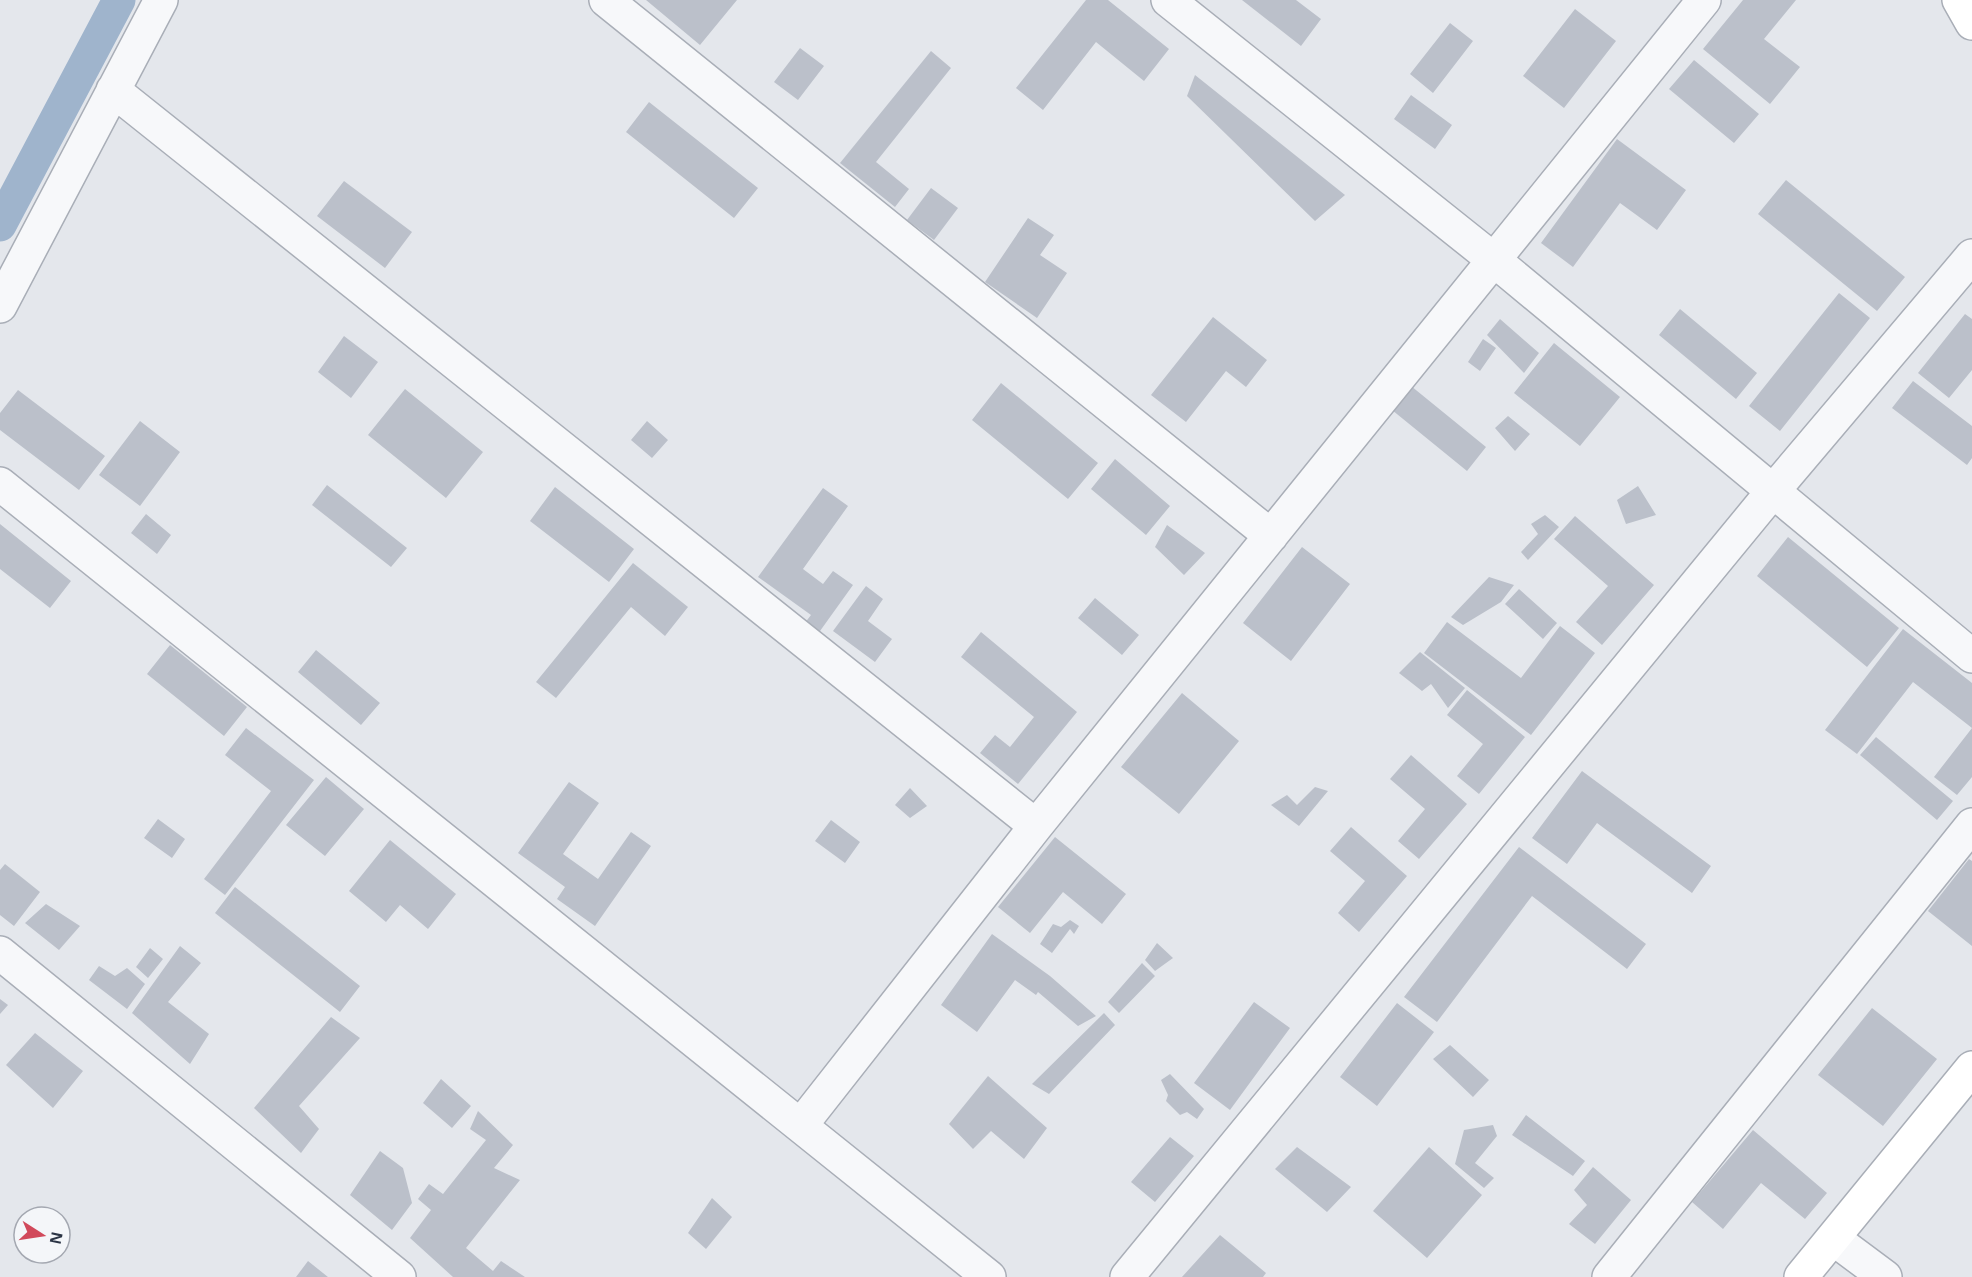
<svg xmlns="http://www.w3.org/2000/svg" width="1972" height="1277" font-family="Arial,sans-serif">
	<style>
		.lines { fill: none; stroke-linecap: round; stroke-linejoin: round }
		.canal { stroke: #9fb4cc; stroke-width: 33 }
		.building { fill: #bbc0ca }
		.street-casing { stroke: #a9aeb7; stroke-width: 36 }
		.secondary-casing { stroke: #a9aeb7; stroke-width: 36 }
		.street { stroke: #f7f8fa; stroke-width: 33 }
		.secondary { stroke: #fff; stroke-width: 33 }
	</style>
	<rect width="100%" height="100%" fill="#e4e7ec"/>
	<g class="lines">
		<!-- canal -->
		<path class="canal" d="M0,225l119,-225"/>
	</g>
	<!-- building -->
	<path class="building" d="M646,0h91l-37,45z
		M1086,0h22l61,49 -25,32 -48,-39 -53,68 -27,-22z
		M1242,0h54l25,19 -20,27z
		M1743,0h53l-32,39 36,28 -30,37 -67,-55z
		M1575,9l41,32 -52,67 -41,-32z
		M1450,23l23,18 -40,52 -23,-19z
		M800,48l24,18 -26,34 -24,-18z
		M931,51l20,17 -75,94 33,27 -14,18 -55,-44z
		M1694,60l65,54 -25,29 -65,-54z
		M1195,75l150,120 -30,26 -128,-125z
		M1411,95l41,30 -17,24 -41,-30z
		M649,102l109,86 -24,30 -108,-86z
		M1617,139l69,51 -29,40 -37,-27 -47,64 -32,-24z
		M1786,180l119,97 -28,34 -119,-97z
		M344,181l68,51 -27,36 -68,-52z
		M931,188l27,20 -24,32 -27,-20z
		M1028,218l26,17 -14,20 27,18 -30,45 -52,-36z
		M1839,293l31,25 -90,113 -31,-25z
		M1680,309l77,64 -21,26 -77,-64z
		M1965,314l7,5v51l-23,28 -31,-25z
		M1213,317l54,43 -21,27 -20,-16 -40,51 -35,-27z
		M1500,319l39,34 -15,20 -37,-38z
		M344,336l34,26 -27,36 -33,-26z
		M1483,339l13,9 -16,23 -12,-9z
		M1554,343l66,54 -40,49 -66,-53z
		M1913,381l59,45v32l-5,7 -75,-57z
		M1001,383l97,80 -30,36 -96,-79z
		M1411,386l75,61 -19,24 -75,-61z
		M405,389l78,63 -37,46 -78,-63z
		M18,390l87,66 -26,34 -79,-60v-17z
		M1508,416l22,18 -15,17 -20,-23z
		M140,421l40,31 -40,54 -41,-31z
		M647,421l21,19 -16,18 -21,-18z
		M1115,459l55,47 -24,29 -55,-46z
		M327,485l80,63 -16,19 -79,-62z
		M1638,486l18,29 -30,9 -9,-24z
		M555,487l79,62 -25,33 -79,-61z
		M823,488l25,18 -45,63 20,15 10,-13 20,14 -38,53 -14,-10 10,-13 -53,-38z
		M146,514l25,21 -14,19 -26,-21z
		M1545,515l14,12 -31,33 -7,-8 17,-18 -7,-10z
		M1575,516l79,69 -52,60 -26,-23 32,-36 -54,-47z
		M0,524l71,57 -21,27 -50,-39z
		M1167,525l38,28 -21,22 -29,-28z
		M1788,537l111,91 -32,39 -110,-91z
		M1302,547l48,37 -59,77 -48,-38z
		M633,563l55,44 -23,29 -34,-29 -75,91 -20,-16z
		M1489,577l25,8 -13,17 -38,23 -12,-8z
		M866,586l17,13 -15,22 24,18 -17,23 -42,-31z
		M1519,589l38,34 -14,16 -38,-35z
		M1095,598l44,37 -17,20 -44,-37z
		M1447,622l74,56 39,-52 35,27 -64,82 -107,-82z
		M1903,629l69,54v45l-59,-46 -56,72 -32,-24z
		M981,632l96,80 -59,72 -38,-31 15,-18 15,12 24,-30 -73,-60z
		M170,645l77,62 -23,29 -77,-62z
		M316,650l64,53 -19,22 -63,-53z
		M1420,652l45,36 -17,20 -17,-24 -9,7 -23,-18z
		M1467,690l58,47 -46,57 -22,-18 26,-32 -36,-29z
		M1182,693l57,48 -60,73 -58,-47z
		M246,728l68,52 -89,115 -21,-16 67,-88 -46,-36z
		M1972,728v49l-15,18 -23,-18z
		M1876,737l77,64 -16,19 -77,-65z
		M1411,755l56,49 -48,55 -21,-18 27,-32 -35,-30z
		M1582,771l129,95 -19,27 -95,-70 -30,41 -35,-26z
		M326,777l38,32 -39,47 -39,-31z
		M569,782l30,21 -36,51 35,25 33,-47 20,14 -56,80 -38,-27 8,-12 -47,-34z
		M1315,787l13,4 -29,35 -28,-21 16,-10 10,10z
		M910,788l17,18 -17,12 -15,-13z
		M158,819l27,20 -13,19 -28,-20z
		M831,820l29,22 -15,21 -30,-22z
		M1351,827l56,49 -48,56 -21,-19 27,-32 -35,-30z
		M1055,837l71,57 -24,30 -39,-32 -33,41 -32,-26z
		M390,840l66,54 -28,35 -28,-24 -14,17 -37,-31z
		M1519,847l127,97 -19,25 -95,-73 -95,126 -33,-25z
		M1969,859l3,2v85l-44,-35z
		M5,864l35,28 -26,34 -14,-11v-45z
		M235,887l125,99 -20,26 -125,-99z
		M46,904l34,22 -21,24 -34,-27z
		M1070,920l9,6 -5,8 -4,-5 -18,24 -12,-9 13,-20 8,3z
		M992,934l58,42 46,40 -18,10 -40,-34 -2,3 -21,-15 -38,52 -36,-27z
		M1157,943l16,15 -18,13 -10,-11z
		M180,946l21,17 -33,39 41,32 -19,30 -58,-51z
		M150,948l13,11 -15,19 -12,-11z
		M1142,963l13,13 -36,37 -11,-11z
		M99,966l16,10 12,-8 18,16 -18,25 -38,-29z
		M0,999l8,6 -8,9z
		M1254,1002l36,26 -60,82 -36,-27z
		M1397,1003l37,29 -57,74 -37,-29z
		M1872,1008l65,51 -54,67 -65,-51z
		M1104,1013l11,12 -66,69 -17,-10z
		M331,1017l29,21 -61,68 20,23 -18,24 -47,-45z
		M35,1033l48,38 -30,37 -47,-43z
		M1450,1045l39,35 -16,17 -40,-38z
		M1170,1074l34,35 -7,10 -10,-7 -7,3 -14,-14 2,-6 -7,-15z
		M988,1076l59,52 -23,31 -33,-28 -18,18 -24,-25z
		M441,1079l30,27 -19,22 -29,-25z
		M478,1111l35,34 -19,23 26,12 -54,68 27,23 8,-10 24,16h-72l-43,-39 21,-28 -13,-11 11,-15 14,10 43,-54 -16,-11z
		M1526,1115l59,46 -12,15 -61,-41z
		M1493,1125l4,11 -22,27 19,15 -10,10 -29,-24 9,-34z
		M1753,1130l74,63 -22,26 -44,-36 -38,46 -31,-27z
		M1170,1137l24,19 -39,46 -24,-20z
		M1297,1147l54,40 -24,25 -52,-43z
		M1429,1147l53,48 -55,63 -54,-47z
		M380,1151l23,17 9,35 -20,27 -42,-35z
		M1593,1167l38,33 -36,44 -26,-20 18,-19 -13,-15z
		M712,1198l20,19 -26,32 -18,-16z
		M1220,1235l46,38 -3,4h-81z
		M308,1261l20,16h-32z"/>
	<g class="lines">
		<defs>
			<path id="street" d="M606,0l665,536
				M1168,0l326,260 478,396
				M113,90l923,736
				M0,306l161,-306
				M0,484l989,793
				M0,953l399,324
				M801,1125l235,-299 668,-826
				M1834,1239l51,38
				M1127,1277l646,-786 199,-235
				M1609,1277l363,-452"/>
			<path id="secondary" d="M1959,0l13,23
				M1801,1277l171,-209"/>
		</defs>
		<!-- street casing -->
		<use href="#street" class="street-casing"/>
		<!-- secondary casing -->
		<use href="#secondary" class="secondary-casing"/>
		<!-- street -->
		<use href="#street" class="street"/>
		<!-- secondary -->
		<use href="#secondary" class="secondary"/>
	</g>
	<!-- north arrow -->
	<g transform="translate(42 1235) rotate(102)"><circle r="28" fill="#f4f6f9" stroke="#a4a8b1" stroke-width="1.5"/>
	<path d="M0-4.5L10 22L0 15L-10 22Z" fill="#d1495b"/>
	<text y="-9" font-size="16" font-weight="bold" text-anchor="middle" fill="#2b3445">N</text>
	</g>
</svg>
